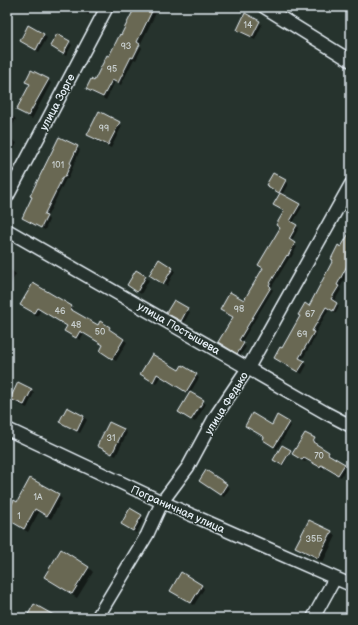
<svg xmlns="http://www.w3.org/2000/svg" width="358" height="625" font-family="'Balsamiq Sans',sans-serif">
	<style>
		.shadow { fill: #0007 }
		.building { fill: #696853; stroke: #e8f1f8 }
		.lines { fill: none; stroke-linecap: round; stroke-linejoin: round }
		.minor-casing { stroke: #e8f1f8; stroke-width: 15 }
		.minor { stroke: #26332d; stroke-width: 12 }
		.labels { text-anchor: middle; stroke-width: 3; stroke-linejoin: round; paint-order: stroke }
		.number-label { font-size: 9px; fill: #c8cfcf }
		.street-label { font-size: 11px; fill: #e8f1f8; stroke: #26332d }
	</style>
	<rect width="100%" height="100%" fill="#26332d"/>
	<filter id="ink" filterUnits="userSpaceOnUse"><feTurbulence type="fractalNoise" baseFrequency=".025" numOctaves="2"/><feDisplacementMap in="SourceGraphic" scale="8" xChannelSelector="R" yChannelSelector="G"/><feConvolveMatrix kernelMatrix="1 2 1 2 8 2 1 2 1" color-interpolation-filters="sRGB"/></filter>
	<g filter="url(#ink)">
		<!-- shadow -->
		<path class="shadow" d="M74,7h20l-5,8z
			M136,7h23l-19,38 2,3 -6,12 -2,-1 -13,26 -6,-3 -9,18 -15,-8 -3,-3 6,-7 15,-25 13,-21z
			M259,22l3,3 -7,15 -14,-7 -3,-3z
			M44,35l3,3 -8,14 -18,-12z
			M69,42l3,3 -6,11 -15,-10z
			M48,80l3,3 -19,36 -12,-7 -3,-3 13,-24 -4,-3z
			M7,112l9,7 -9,17 10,7 -10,19z
			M119,123l3,3 -11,22 -20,-10 -2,-3z
			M60,139l17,8 3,3 -12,29h-2l-19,38 2,3 -4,10 -19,-9 -3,-3z
			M285,181l3,3 -6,11 20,12 -9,16 6,5 -8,14 6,5 -6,11 -1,-1 -19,31 2,2 -32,53 5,4 -6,9 -21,-14 15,-24 -10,-6 20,-10 20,-33 -5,-4 21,-37 -3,-3 8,-14 -4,-17 -14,-9z
			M351,232v34l-11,22 1,2 -7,12 5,4 -3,7 -7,-4 -14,25 1,2 -14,24 5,5 -5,9 -27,-16 8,-8 26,-43z
			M7,267l9,7 -9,16z
			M172,268l3,3 -8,15 -16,-11z
			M137,272l12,8 -8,14 -13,-9z
			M174,301l16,11 -6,11 -17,-10z
			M21,305l50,2 3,3 -1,1 25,16 3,-4 9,5 2,3v1l15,10 -11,19 -15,-10 3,-5 -20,-13 -4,7 -14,-9 2,-4 -27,-17 -4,6z
			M179,372l17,3 3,3 -9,15 16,11 -11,18 -16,-10 11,-18 -30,-17 -4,7 -15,-10z
			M31,390l3,3 -7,15 -13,-6 -3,-3z
			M67,408l17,9 3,3 -7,13 -16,-8 -3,-3z
			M109,423l15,7 3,3 -11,23 -15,-7 -3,-3z
			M288,423l3,3 -14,23 -10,-6 -3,-3 1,-2 -16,-10z
			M305,434l12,8 -2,3 14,8 2,2v1l16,11 -6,10 -17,-10 -1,2 -16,-9 -2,2 -9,-5z
			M290,451l1,1 -8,14 -7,-5z
			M207,471l23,17 -6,9 -21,-13z
			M58,495l4,4 -11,20 -12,-7 -11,20 -21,-13v-4l10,-12z
			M141,516l3,3 -8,14 -14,-9z
			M331,532l5,4 -13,26 -22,-11 -4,-4z
			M88,567l5,5 -16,26 -27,-17 -5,-4z
			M202,586l2,3 -10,16 -20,-12z"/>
		<!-- building -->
		<path class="building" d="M135,7h19l-17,35 3,2 -7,14 -2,-1 -13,26 -6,-3 -9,17 -17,-8 5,-10 3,2 13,-26 2,1 11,-22 1,1z
			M245,13l15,8 -8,16 -15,-7z
			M28,25l16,9 -8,16 -16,-9z
			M57,34l13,7 -7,13 -13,-8z
			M31,70l18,9 -21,37 -12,-6 14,-26 -5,-2z
			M99,111l21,11 -12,23 -21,-10z
			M59,137l19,9 -8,17h1l-6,14h-2l-19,38 3,1 -6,12 -19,-10 10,-21 -2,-1z
			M273,173l13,7 -7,13 -13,-8z
			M280,193l20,11 -10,17 7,4 -8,14 6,4 -7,13 -1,-1 -18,30 2,2 -32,53 5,3 -7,11 -19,-12 15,-25 -13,-7 10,-18 14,8 19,-32 -5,-3 22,-37 -4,-3 8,-14 -11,-6z
			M351,230v28l-14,27 2,1 -8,13 6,4 -4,8 -7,-4 -14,24 2,1 -15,26 6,3 -7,11 -24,-14 6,-11 2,1 18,-32 -2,-1 7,-12 4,3 24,-46 -2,-1 7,-14 3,2z
			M159,259l14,9 -10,16 -14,-9z
			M136,270l10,6 -9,16 -10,-7z
			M33,283l39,23 -2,3 28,16 2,-4 10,6 -1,2 15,10 -12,20 -12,-8 3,-6 -23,-14 -4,7 -12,-7 3,-5 -30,-18 -3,5 -14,-8z
			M174,300l14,8 -7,13 -15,-8z
			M152,354l27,16 3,-5 15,9 -11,18 -29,-18 -4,8 -13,-8z
			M18,382l14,7 -8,16 -14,-6z
			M190,392l14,8 -13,20 -13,-8z
			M67,407l17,9 -7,15 -18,-9z
			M252,413l20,12 5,-10 12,7 -15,25 -11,-7 1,-3 -19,-11z
			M109,422l15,7 -12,25 -15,-8z
			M305,433l10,5 -2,4 16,10 -1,2 17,10 -7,11 -17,-10 -1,2 -16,-9 -2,2 -10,-6z
			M282,445l9,5 -9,15 -9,-5z
			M206,470l21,14 -7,11 -21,-14z
			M30,478l29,16 -12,22 -12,-7 -11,20 -17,-10v-6l7,-13 3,2z
			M130,508l12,7 -9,16 -12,-7z
			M309,520l23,11 -14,27 -23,-11z
			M61,549l28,18 -17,27 -28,-17z
			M181,572l21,13 -11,18 -21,-12z
			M34,604l25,14h-33z"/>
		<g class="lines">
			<defs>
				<path id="minor" d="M264,7l87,54
					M7,197l100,-190
					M7,230l319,183 25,13
					M7,429l155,73 189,83
					M97,618l50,-83 15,-33 26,-35 27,-50 33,-49 103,-184
					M313,618l22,-40"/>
			</defs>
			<!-- minor casing -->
			<use href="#minor" class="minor-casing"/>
			<!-- minor -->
			<use href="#minor" class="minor"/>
		</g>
	</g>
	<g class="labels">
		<!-- number labels -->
		<g class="number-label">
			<text x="248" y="28">14</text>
			<text x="126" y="49">93</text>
			<text x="112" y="72">95</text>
			<text x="104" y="131">99</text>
			<text x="58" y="168">101</text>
			<text x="239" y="312">98</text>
			<text x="60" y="314">46</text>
			<text x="310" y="317">67</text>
			<text x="76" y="328">48</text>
			<text x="100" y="335">50</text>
			<text x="302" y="337">69</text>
			<text x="111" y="441">31</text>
			<text x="319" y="459">70</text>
			<text x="38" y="500">1А</text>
			<text x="19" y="519">1</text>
			<text x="314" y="542">35Б</text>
		</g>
		<!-- street labels -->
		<g class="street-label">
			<text transform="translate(57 102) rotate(-62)" y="4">улица Зорге</text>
			<text transform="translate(179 328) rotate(30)" y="4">улица Постышева</text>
			<text transform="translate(226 403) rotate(-58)" y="4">улица Федько</text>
			<text transform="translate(178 509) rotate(24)" y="4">Пограничная улица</text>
		</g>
	</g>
	<!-- margin -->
	<rect width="358" height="625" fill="none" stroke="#26332d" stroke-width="24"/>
	<rect x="12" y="12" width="334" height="601" fill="none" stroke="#e8f1f8" stroke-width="1.5" filter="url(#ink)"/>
</svg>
